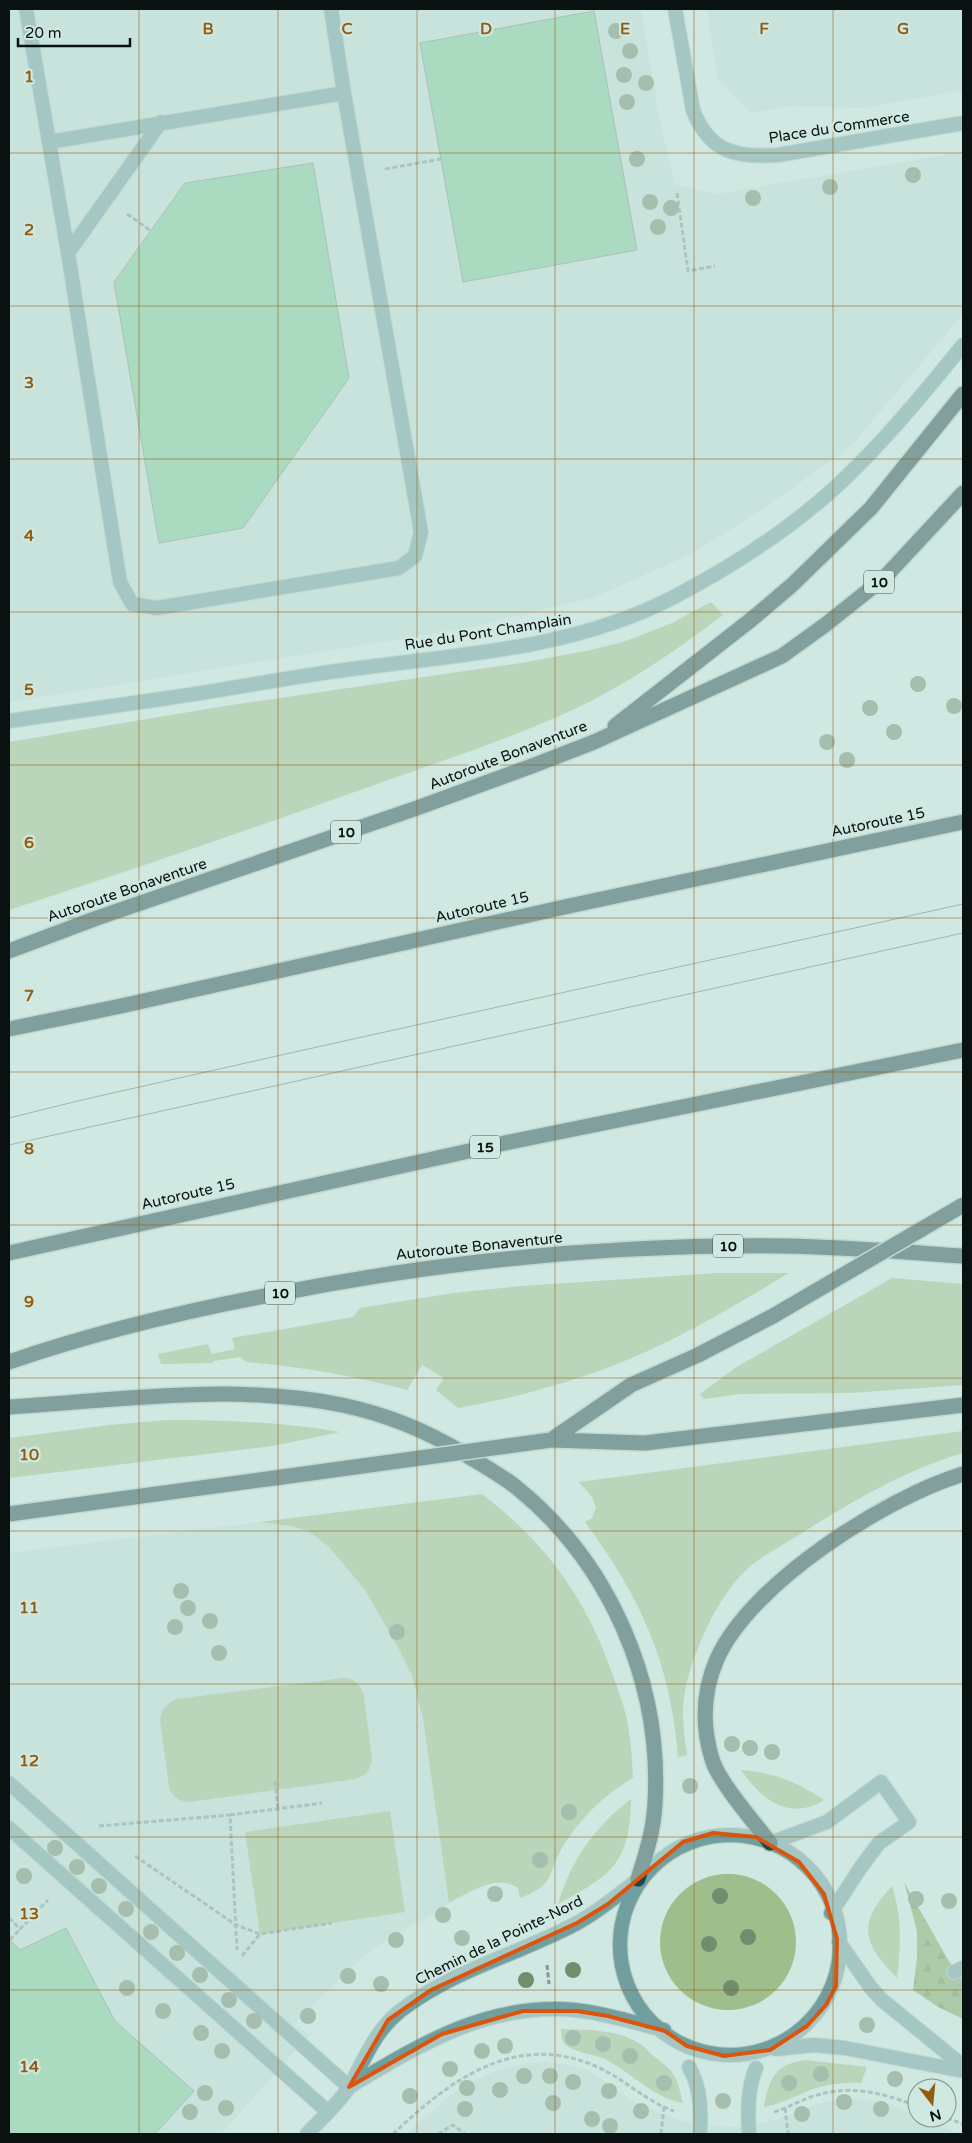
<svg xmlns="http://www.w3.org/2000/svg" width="972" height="2143" font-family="'Varela Round',sans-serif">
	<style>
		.built { fill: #bcded4 }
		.green { fill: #9fbe8b }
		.forest { fill: url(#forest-firs) }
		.building { fill: #7dcd9a; stroke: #7e9083 }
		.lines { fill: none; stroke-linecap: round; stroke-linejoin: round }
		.service-casing { stroke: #afc6c0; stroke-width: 16 }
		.minor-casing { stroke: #afc6c0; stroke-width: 16 }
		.tertiary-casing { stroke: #afc6c0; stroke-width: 16 }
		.motorway-casing { stroke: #afc6c0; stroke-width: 18 }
		.path { stroke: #859893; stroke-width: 3; stroke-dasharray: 5 2.5; stroke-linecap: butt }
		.service { stroke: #719fa0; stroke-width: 14 }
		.minor { stroke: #719fa0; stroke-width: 14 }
		.tertiary { stroke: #719fa0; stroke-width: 14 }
		.motorway { stroke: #214849; stroke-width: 15 }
		.tram { stroke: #687974; stroke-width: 1 }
		.motorway-bridge-casing { stroke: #afc6c0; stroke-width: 18; stroke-linecap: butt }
		.motorway-bridge { stroke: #214849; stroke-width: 15 }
		.tree { fill: #728d6e }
		.marked { fill: none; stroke: #dd550c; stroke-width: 4; stroke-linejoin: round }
		.grid { fill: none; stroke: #925d11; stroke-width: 1; stroke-opacity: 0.55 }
		.labels { text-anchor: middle; stroke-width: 4.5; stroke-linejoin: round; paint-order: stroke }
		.shield { fill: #cfe8e1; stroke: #44524f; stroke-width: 1 }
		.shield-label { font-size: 14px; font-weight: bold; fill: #091210 }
		.street-label { font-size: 15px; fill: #091210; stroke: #cfe8e1 }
		.grid-label { font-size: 16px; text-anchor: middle; font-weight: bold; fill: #925d11; stroke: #cfe8e1; stroke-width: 4.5; stroke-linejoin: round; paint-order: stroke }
	</style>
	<defs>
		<pattern id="forest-firs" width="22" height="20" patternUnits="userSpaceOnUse" patternTransform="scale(1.25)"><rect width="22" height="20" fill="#81ab64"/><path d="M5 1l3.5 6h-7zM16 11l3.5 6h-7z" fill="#688a51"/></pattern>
	</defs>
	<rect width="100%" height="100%" fill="#cfe8e1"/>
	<!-- built -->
	<path class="built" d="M9,9h632l18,108 16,68 42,9 246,-42v162l-111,131 -83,60 -78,49 -96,43 -127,31 -459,74z
		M707,9h256v81l-99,18 -72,-2 -42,7 -32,-35z
		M260,1522l30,4 18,5 20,15 37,44 34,59 13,27 11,43 26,184 -19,13 -26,13 -40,27 -63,60 -6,8 14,11 -88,99h-212v-581z
		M547,2062l20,3 21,5 53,36 38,14 27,6 27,1 21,-2 21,-5 50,-18 26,-4 35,5 74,31h-553l40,-36 27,-18 25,-10 24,-6z"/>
	<!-- green -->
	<path class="green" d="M711,602l12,13c-48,36 -99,72 -155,97 -66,30 -136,52 -205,77 -117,42 -236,82 -354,121v-168l222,-37 290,-42 70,-13 35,-9 46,-18z
		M718,1273h71c-45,27 -91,55 -139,77 -61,28 -126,46 -192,58l-22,-18 8,-12 -22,-13 -15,25c-55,-15 -104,-23 -161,-28l-6,-5 -26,4 -2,2 -51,1 -3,-10 50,-10 4,10 23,-5 -3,-11 121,-21 7,-9 93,-15 68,-7z
		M892,1278l71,6v101l-112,8 -111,1 -36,5 -4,-5 35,-26z
		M167,1420c59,0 115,2 173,12l-67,14 -264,32v-40l101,-13z
		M963,1431v22c-61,18 -115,51 -169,85 -18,11 -39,22 -53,37 -26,28 -49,79 -56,116 -4,21 -1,43 2,64l-9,2c-7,-93 -38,-161 -93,-235l7,-4 4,-11 -4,-10 -13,-15z
		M482,1494c63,48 104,104 130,179 6,17 13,34 16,52 3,17 4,35 5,53 -28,16 -54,41 -71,70 -16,28 -6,36 -42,50l-2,-10c-21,-15 -49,5 -69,15l-26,-184 -11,-43 -13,-27 -34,-59 -37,-44 -20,-15 -18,-5 -30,-4z
		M344,1678c12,1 15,6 20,17l8,65c-2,11 -6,15 -16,19l-167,23c-11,-1 -15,-5 -20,-15l-9,-67c2,-12 6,-15 16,-21z
		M741,1770c31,2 57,12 83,30 -35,22 -63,-1 -83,-30z
		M631,1799c-1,64 -19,76 -73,105 13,-44 37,-77 73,-105z
		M390,1811l15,101 -145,22 -15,-102z
		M660 1942a68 68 0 1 1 136 0a68 68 0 1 1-136 0Z
		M892,1886c10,30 9,61 5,92 -34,-36 -41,-53 -5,-92z
		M561,2029c26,1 60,0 82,17 3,2 5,5 8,8 24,18 25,20 32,49 -31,-6 -51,-30 -78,-44 -11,-5 -33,-7 -40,-15 -4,-4 -3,-10 -4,-15z
		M805,2060l62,7 -6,16c-16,-1 -32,1 -48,6 -16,6 -32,15 -49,18 5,-28 11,-43 41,-47z"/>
	<!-- forest -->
	<path class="forest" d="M904,1882l43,76 16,23v38l-25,-12 -25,-17 4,-32v-27z"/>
	<!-- building -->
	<path class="building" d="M594,11l43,239 -174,32 -43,-239z
		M313,163l36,215 -106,150 -84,15 -45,-261 71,-99z
		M66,1928l49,93 79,70 -39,43h-146v-195l11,11z"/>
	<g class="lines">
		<defs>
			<path id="service" d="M26,9l23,133 295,-49 -13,-84
				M49,142l19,111 93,-131
				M68,253l52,329 12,22 25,4 242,-40 16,-12 6,-24 -77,-439
				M9,1783l340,304
				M9,1828l318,283
				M770,1843l57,-21 54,-40 28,40 -30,21 -18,24 -30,46
				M954,1972l9,-4
				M689,2067c12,21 12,43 11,67
				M749,2134c-1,-23 -2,-44 7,-66"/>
			<path id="minor" d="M675,9l18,101c16,42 43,48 85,45l185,-32
				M9,721c53,-8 106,-15 159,-23 56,-8 112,-19 169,-27 112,-16 231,-20 333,-72 58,-30 120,-70 168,-114 46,-43 86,-92 125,-140"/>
			<path id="tertiary" d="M620 1945a110 110 0 1 1 220 0a110 110 0 1 1-220 0Z
				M839,1942l32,46 11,12 81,66
				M776,2049l38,-4 31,3 118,23
				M349,2087c72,-43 139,-85 226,-77 30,3 60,13 89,20
				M307,2134c13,-14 33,-32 43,-48 15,-28 25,-55 50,-75 56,-43 118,-56 177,-88 22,-12 40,-27 59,-42"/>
			<path id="motorway" d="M615,726l137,-107 40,-34 79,-77 92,-114
				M9,951l88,-33 320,-110 115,-42 62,-24 188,-86 43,-31 59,-47 79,-85
				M9,1029l112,-23 448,-100 394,-84
				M9,1253l496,-110 458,-93
				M9,1362c90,-31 184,-53 277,-70 165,-32 331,-48 498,-46 60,1 120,6 179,10
				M9,1407c111,-7 222,-24 333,-2 43,9 83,25 121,48 18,11 36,21 53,34 94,76 146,196 139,316 -1,26 -9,51 -17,76
				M551,1440l94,3 318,-38
				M551,1440l80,-55 67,-30 75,-39
				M9,1514l273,-37
				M770,1843c-15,-20 -52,-62 -58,-84 -10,-33 -9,-68 5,-100 34,-76 168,-161 246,-185"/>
		</defs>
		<!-- service casing -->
		<use href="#service" class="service-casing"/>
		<!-- minor casing -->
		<use href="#minor" class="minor-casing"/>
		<!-- tertiary casing -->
		<use href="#tertiary" class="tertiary-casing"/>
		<!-- motorway casing -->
		<use href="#motorway" class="motorway-casing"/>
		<!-- path -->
		<path class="path" d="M385,169l56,-10
			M677,193l11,78 27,-5
			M127,214l24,17
			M275,1781l3,28
			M230,1815l92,-12
			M99,1826l131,-11 7,135
			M135,1856l101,69 24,9
			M9,1918l11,11 28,-29
			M10,1940l10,-11
			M242,1956l18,-22 72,-11
			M547,1965l2,19
			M785,2108l3,26
			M774,2112c14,-4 26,-12 40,-16 37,-12 68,-3 103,10
			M947,2118l16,6
			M393,2134c56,-53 121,-103 202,-68 29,12 48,34 79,45
			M438,2134l15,-9 12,9
			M661,2134l3,-27"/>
		<!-- service -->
		<use href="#service" class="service"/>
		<!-- minor -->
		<use href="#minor" class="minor"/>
		<!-- tertiary -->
		<use href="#tertiary" class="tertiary"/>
		<!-- motorway -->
		<use href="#motorway" class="motorway"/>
		<!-- tram -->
		<path class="tram" d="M9,1118l77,-19 222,-50 655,-145
			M9,1145l954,-212"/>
		<defs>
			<path id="motorway-bridge" d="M773,1316l190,-111
				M282,1477l269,-37"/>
		</defs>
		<!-- motorway-bridge casing -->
		<use href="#motorway-bridge" class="motorway-bridge-casing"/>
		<!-- motorway-bridge -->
		<use href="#motorway-bridge" class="motorway-bridge"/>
	</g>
	<!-- trees -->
	<g class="tree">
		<circle cx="616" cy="31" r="8"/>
		<circle cx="630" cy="51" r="8"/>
		<circle cx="624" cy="75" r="8"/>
		<circle cx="646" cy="83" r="8"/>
		<circle cx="627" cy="102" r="8"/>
		<circle cx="637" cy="159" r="8"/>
		<circle cx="913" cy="175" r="8"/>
		<circle cx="830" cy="187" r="8"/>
		<circle cx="753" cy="198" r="8"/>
		<circle cx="650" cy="202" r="8"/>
		<circle cx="671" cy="208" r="8"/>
		<circle cx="658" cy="227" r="8"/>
		<circle cx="918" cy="684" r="8"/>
		<circle cx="954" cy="706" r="8"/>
		<circle cx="870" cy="708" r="8"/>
		<circle cx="894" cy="732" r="8"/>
		<circle cx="827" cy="742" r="8"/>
		<circle cx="847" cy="760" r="8"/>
		<circle cx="181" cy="1591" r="8"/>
		<circle cx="188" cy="1608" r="8"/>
		<circle cx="210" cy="1621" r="8"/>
		<circle cx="175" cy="1627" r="8"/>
		<circle cx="397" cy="1632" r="8"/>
		<circle cx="219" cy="1653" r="8"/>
		<circle cx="732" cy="1744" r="8"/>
		<circle cx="750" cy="1748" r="8"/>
		<circle cx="772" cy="1752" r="8"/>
		<circle cx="690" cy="1786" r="8"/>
		<circle cx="569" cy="1812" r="8"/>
		<circle cx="55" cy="1848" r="8"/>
		<circle cx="540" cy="1860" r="8"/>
		<circle cx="77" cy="1867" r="8"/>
		<circle cx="24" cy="1876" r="8"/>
		<circle cx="99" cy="1886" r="8"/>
		<circle cx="495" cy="1894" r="8"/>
		<circle cx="720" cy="1896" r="8"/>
		<circle cx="916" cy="1899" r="8"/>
		<circle cx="949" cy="1901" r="8"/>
		<circle cx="126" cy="1909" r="8"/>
		<circle cx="443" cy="1915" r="8"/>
		<circle cx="151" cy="1932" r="8"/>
		<circle cx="748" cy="1937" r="8"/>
		<circle cx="462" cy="1938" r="8"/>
		<circle cx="396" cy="1940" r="8"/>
		<circle cx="709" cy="1944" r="8"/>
		<circle cx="177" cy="1953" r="8"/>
		<circle cx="573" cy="1970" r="8"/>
		<circle cx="200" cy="1975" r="8"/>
		<circle cx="348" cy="1976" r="8"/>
		<circle cx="526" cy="1980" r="8"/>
		<circle cx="381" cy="1984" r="8"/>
		<circle cx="127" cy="1988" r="8"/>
		<circle cx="731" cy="1988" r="8"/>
		<circle cx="229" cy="2000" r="8"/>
		<circle cx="163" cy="2011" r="8"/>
		<circle cx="308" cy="2016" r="8"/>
		<circle cx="254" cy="2021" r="8"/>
		<circle cx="867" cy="2025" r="8"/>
		<circle cx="201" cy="2033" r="8"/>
		<circle cx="573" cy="2038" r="8"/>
		<circle cx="603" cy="2044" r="8"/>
		<circle cx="505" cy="2046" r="8"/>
		<circle cx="222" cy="2051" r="8"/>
		<circle cx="482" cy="2051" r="8"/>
		<circle cx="630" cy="2056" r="8"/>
		<circle cx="450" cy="2069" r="8"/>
		<circle cx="821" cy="2074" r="8"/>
		<circle cx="524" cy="2076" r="8"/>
		<circle cx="550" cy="2076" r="8"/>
		<circle cx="895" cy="2079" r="8"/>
		<circle cx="573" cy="2082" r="8"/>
		<circle cx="664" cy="2083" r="8"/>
		<circle cx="789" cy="2083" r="8"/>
		<circle cx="467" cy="2088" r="8"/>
		<circle cx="500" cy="2090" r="8"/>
		<circle cx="609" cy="2091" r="8"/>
		<circle cx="205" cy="2093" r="8"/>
		<circle cx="410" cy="2096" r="8"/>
		<circle cx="723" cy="2101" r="8"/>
		<circle cx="844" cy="2102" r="8"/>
		<circle cx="553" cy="2103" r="8"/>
		<circle cx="226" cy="2108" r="8"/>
		<circle cx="465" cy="2109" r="8"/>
		<circle cx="881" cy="2109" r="8"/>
		<circle cx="641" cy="2111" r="8"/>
		<circle cx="190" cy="2112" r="8"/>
		<circle cx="802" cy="2114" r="8"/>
		<circle cx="592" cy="2119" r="8"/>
		<circle cx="610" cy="2126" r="8"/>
	</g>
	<!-- marked area -->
	<path d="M0 0H972V2143H0ZM713,1833l43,4 43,25 25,32 13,45 -1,47 -10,19 -19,21 -37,24 -46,6 -37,-10 -22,-15 -57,-15 -31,-5h-54l-81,23 -93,53 39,-67 43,-30 146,-67 31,-19 75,-62z" fill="#cfe8e1" fill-opacity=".55" fill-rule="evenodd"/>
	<path class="marked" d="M713,1833l43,4 43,25 25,32 13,45 -1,47 -10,19 -19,21 -37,24 -46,6 -37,-10 -22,-15 -57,-15 -31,-5h-54l-81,23 -93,53 39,-67 43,-30 146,-67 31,-19 75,-62z"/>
	<!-- grid -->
	<path class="grid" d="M139,9v2125M278,9v2125M417,9v2125M555,9v2125M694,9v2125M833,9v2125M9,153h954M9,306h954M9,459h954M9,612h954M9,765h954M9,918h954M9,1072h954M9,1225h954M9,1378h954M9,1531h954M9,1684h954M9,1837h954M9,1990h954"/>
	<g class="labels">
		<!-- shield labels -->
		<g class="shield">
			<rect x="864" y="570.5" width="30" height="23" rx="4"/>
			<rect x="331" y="820.5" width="30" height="23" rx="4"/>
			<rect x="470" y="1135.5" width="30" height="23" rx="4"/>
			<rect x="713" y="1234.5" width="30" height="23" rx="4"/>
			<rect x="265" y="1281.5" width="30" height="23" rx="4"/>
		</g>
		<g class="shield-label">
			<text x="879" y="587">10</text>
			<text x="346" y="837">10</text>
			<text x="485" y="1152">15</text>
			<text x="728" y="1251">10</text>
			<text x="280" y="1298">10</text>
		</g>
		<!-- street labels -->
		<g class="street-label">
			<text transform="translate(839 127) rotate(-9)" y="5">Place du Commerce</text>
			<text transform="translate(488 632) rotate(-9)" y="5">Rue du Pont Champlain</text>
			<text transform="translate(508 755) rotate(-21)" y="5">Autoroute Bonaventure</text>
			<text transform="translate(878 822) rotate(-12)" y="5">Autoroute 15</text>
			<text transform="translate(127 890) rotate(-19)" y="5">Autoroute Bonaventure</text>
			<text transform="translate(482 907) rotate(-13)" y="5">Autoroute 15</text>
			<text transform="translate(188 1194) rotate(-13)" y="5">Autoroute 15</text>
			<text transform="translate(479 1246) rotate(-6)" y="5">Autoroute Bonaventure</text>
			<text transform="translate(499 1940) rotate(-26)" y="5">Chemin de la Pointe-Nord</text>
		</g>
	</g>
	<g class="grid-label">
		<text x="208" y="34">B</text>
		<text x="347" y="34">C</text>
		<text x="486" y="34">D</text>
		<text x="625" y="34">E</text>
		<text x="764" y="34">F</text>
		<text x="903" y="34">G</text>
		<text x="29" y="82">1</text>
		<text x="29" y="235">2</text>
		<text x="29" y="388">3</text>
		<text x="29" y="541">4</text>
		<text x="29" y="695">5</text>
		<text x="29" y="848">6</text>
		<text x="29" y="1001">7</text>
		<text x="29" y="1154">8</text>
		<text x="29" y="1307">9</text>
		<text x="29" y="1460">10</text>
		<text x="29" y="1613">11</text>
		<text x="29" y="1766">12</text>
		<text x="29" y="1919">13</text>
		<text x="29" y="2072">14</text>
	</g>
	<!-- border -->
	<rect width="972" height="2143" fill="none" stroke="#091210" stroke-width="20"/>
	<!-- north arrow -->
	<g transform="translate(932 2103) rotate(164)"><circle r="24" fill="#cfe8e1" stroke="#80928d"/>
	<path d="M0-4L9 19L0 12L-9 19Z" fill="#925d11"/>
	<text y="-8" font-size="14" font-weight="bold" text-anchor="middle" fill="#091210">N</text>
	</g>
	<!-- scale -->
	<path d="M18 38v8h112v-8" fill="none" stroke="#091210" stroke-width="2.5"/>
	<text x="25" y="38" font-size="15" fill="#091210" stroke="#cfe8e1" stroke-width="4" paint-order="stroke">20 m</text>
</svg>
